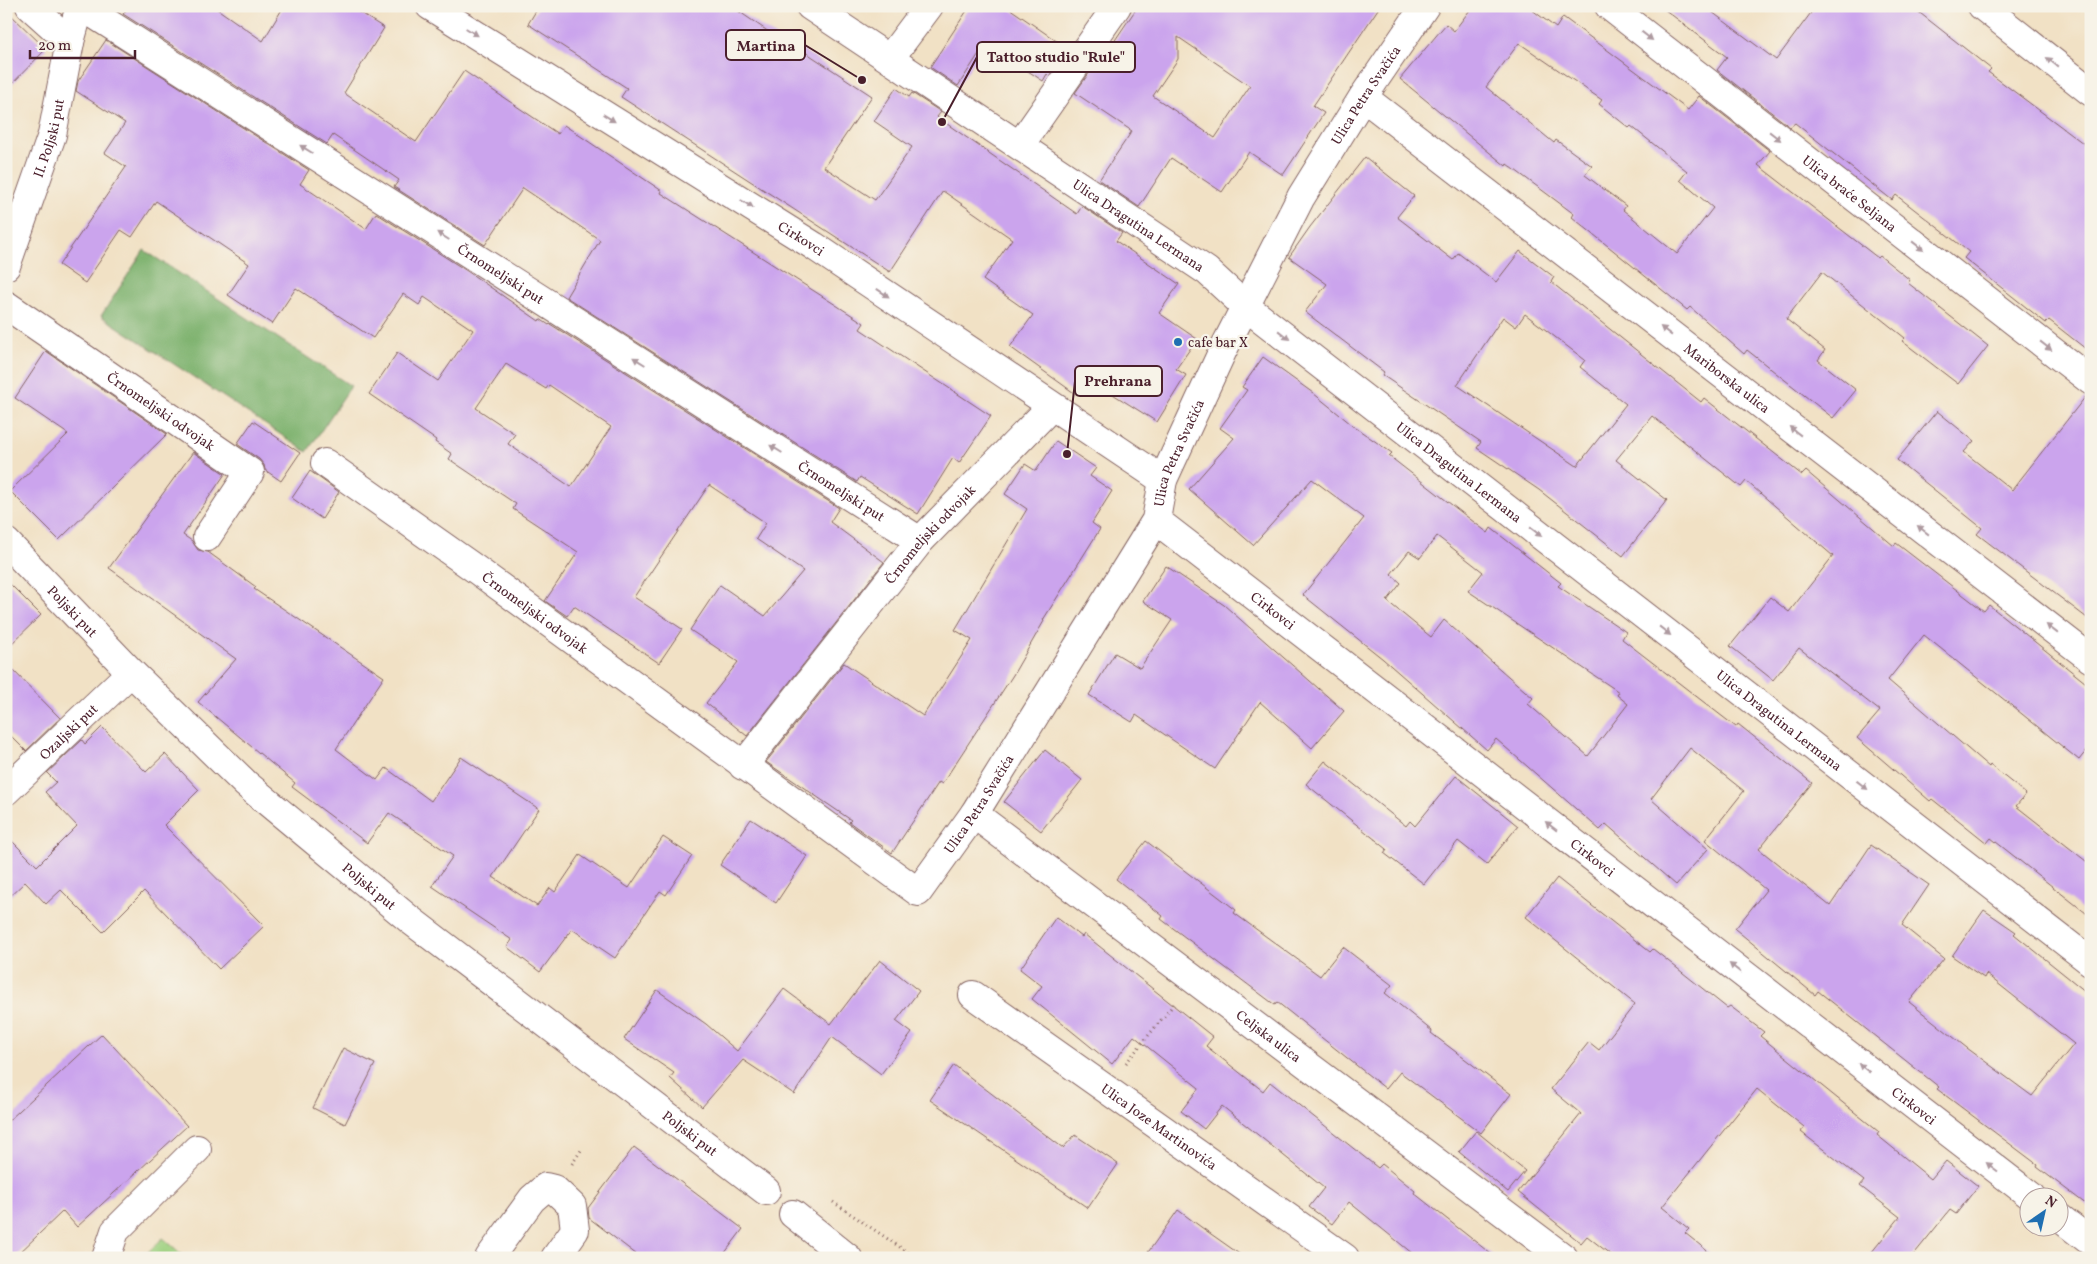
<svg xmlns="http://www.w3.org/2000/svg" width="2097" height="1264" font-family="Vollkorn,serif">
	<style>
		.green { fill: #9fd181; stroke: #747856 }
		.forest { fill: #7fb36f; stroke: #64694d }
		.building { fill: #cba4ed; fill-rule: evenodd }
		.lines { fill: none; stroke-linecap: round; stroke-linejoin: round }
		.minor-casing { stroke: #846361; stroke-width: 30 }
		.path { stroke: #846361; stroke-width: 3; stroke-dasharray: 1 4; stroke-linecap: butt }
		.minor { stroke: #fff; stroke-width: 28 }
		.oneway { fill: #ae9aa0 }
		.poi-dot { fill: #1f6fb2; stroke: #f7f3e8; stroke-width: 2 }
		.labels { text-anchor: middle; stroke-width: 4.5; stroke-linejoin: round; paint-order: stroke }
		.street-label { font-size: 14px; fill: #4a1f2b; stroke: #f7f3e8 }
		.poi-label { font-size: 14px; fill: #4a1f2b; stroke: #f7f3e8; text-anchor: start }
		.leader { fill: none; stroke: #4a1f2b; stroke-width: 2 }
		.callout-dot { fill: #4a1f2b; stroke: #f7f3e8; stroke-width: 2 }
		.callout { fill: #f7f3e8; stroke: #4a1f2b; stroke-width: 2 }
		.callout-label { font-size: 15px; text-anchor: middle; font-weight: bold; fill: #4a1f2b }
	</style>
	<rect width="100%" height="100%" fill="#f7f3e8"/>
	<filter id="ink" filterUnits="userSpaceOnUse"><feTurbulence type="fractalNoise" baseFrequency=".02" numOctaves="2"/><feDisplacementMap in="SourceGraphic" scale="10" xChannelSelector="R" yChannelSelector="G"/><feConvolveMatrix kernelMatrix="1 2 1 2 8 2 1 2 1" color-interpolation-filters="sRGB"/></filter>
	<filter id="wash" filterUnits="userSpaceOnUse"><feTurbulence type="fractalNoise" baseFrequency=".0096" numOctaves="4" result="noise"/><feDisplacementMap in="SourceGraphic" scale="20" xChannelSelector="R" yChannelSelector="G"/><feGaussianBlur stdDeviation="1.12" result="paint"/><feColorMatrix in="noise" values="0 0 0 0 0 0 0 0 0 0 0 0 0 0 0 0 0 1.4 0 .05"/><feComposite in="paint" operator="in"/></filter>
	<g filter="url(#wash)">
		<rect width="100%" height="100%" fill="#f1e1c5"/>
		<!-- green -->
		<path class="green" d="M163,1238l23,20h-44z"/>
		<!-- forest -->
		<path class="forest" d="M144,250l207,136 -44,66 -206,-136z"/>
		<g id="blocks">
			<!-- building -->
			<path class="building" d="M129,6h84l50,35 21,-35h65l35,22 -40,65 72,49 48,-71 94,63 6,-9 98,66 -1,2 203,130 -4,6 131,87 -32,47 -6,-5 -35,56 -58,-37 -3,5 -291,-185 34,-57 -77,-52 -38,57 -91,-58 5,-7 -66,-45 -6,9 -204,-130z
				M539,6h192l54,37 2,-3 85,56 -48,71 51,33 37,-53 -38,-26 22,-33 13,9 3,-4 29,19 -4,5 140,97 5,-8 40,27 -6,8 63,43 -20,29 38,26 -21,30 10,6 -29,47 -68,-43 -12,16 -67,-48 23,-32 -50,-35 29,-41 -69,-48 -53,81 -269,-175 6,-9 -99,-64z
				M970,6h36l62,43 -19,27 -2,-2 -4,7 -57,-38 -28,43 -28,-19z
				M1132,6h248l-67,100 11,7 -41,62 -34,-23 -27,40 -51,-34 -32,49 -40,-27 33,-49 -57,-38 24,-34 2,2 35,-52zM1178,37l72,49 -35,52 -62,-42 25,-37z
				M1473,6h54l29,22 7,-11 125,93 11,-14 71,55 -12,14 120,93 2,-2 30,24 -2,3 80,63 -30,38 -56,-43 3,-3 -83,-66 -36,47 39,31 -7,10 38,30 -23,28 -86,-68 -3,4 -54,-47 -3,3 -115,-93 2,-3 -67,-50 -1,2 -106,-87 46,-55 8,7zM1519,43l83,57 -3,4 30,24 2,-2 56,45 -7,9 33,28 -36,46 -54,-44 3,-4 -41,-31 7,-9 -36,-26 -2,3 -68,-56z
				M1660,6h44l72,54 40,-54h95l80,63 -3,3 103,77v204l-42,-33 -3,3 -82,-65 5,-6 -73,-57 -4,5 -97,-77 -5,4 -73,-57 10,-13z
				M6,10l40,39 -40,41z
				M106,40l203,130 -9,14 66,45 10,-16 91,58 72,50 1,-2 9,6 1,-1 289,184 -9,14 54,40 -137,174 -41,-33 32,-41 -48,-32 30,-45 45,31 38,-45 -47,-32 10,-16 -57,-38 -75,112 48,32 -23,34 -85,-57 -7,10 -22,-15 33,-49 -65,-43 3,-5 -67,-45 3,-5 -17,-12 1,-2 -67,-46 28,-41 41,28 35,-51 -49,-33 -5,8 -16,-11 -30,44 -77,-50 -24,36 -44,-29 21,-31 -93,-63 -24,36 -11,-7 -36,53 -26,-18 67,-98 -21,-14 20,-30 -49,-32 2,-10zM506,364l40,25 3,-4 62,42 -40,60 -63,-43 7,-10 -39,-26z
				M1365,157l49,39 -17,21 56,43 5,-7 38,29 24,-31 34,26 -3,5 150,120 3,-4 98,77 4,-4 88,75 2,-3 88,68 5,-6 102,82v58l-12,15 -155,-125 -36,45 101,87 1,-2 36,29 -10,12 75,59v52l-100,-79 -4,5 -55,-44 -2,2 -73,-63 23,-27 -81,-63 -26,32 -43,-34 40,-49 19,15 44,-56 -87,-75 -5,6 -89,-71 -36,44 51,40 -44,56 -84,-66 -62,-42 4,-6 -99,-67 2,-3 -79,-60 22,-28 -38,-27 21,-30zM1525,314l60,46 -5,7 46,37 -49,62 -120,-81 46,-68 13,10z
				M46,351l121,83 -108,106 -49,-49 58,-57 -53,-36z
				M1263,357l50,36 43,35 36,25 -3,3 99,77 3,-5 70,55 -3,3 68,46 -4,7 114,88 2,-3 74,59 -53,66 71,57 41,-61 58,40 -27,40 42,34 -35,43 58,46 65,48 42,-52 -88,-70 -2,4 -32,-22 32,-46 32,22 -2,2 77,62v212l-54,-41 1,-2 -101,-76 2,-2 -121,-96 -3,4 -80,-66 31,-39 -61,-50 39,-49 -54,-43 -39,51 57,50 -32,36 -70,-61 -6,6 -104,-91 -9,11 -104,-91 -80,-64 61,-77 -52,-39 -59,66 -64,-56 45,-51 -14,-10 27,-38 -5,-3zM1437,536l46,36 -15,19 151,101 -2,3 11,9 -40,52 -60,-52 5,-6 -89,-78 -13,17 -44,-36 14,-18 -10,-9 18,-23 11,7z
				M2086,396h5v225l-114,-87 5,-6 -85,-68 40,-49 37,30 -10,11 48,38z
				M253,421l47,32 -19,28 -16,-11 -1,-5 -5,-6 -22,-15z
				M1056,441l40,27 -6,8 22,15 -20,32 8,6 -57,91 1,1 -31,54 -71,109 -3,-2 -47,71 -43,-31 2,-2 -85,-58 78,-99 79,53 49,-76 -17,-10 72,-121 -22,-15 20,-30 11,7z
				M193,452l32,22 -42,61 9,6 6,9 10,2 48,35 -2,2 130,88 -48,72 41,31 9,-12 45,33 30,-44 78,52 -46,68 44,29 13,-18 5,4 25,-37 49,33 34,-51 29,19 -26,39 -6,-4 -45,67 -43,-29 -32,43 -33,-25 5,-7 -80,-54 21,-30 -64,-43 -22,30 -75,-56 3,-4 -97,-81 38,-43 -127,-91z
				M310,471l29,21 -17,27 -30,-21z
				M1166,566l58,39 120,106 -32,37 -52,-46 -45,67 -79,-54 -4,7 -43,-27 26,-42 25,15 32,-48 -29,-19z
				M6,580l35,35 -35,34z
				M6,663l54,55 -34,33 -20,-20z
				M102,727l44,45 19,-18 34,36 -35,35 100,101 -45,43 -75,-78 -41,41 -42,-42 -15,14 -21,-22 -19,18v-65l31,31 40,-40 -32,-34 11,-10 -9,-9 35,-33 3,4z
				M1045,750l37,30 -41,51 -37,-29z
				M1325,761l81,65 4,-5 5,5 41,-50 62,50 -31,38 -29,-23 -34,43 -40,-31 3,-4 -81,-65z
				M751,819l56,37 -31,47 -56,-38z
				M1146,841l90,69 -2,3 86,63 23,-29 49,38 -7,8 47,38 -1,2 80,61 -30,39 -81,-61 -14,17 -109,-87 -2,3 -114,-86 2,-3 -47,-37z
				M1557,878l93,74 3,-3 74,59 3,-2 34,26 -4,4 119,96 -2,3 54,44 15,-18 32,25 -22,28 -6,-4 -39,48h-44l33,-41 -40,-31 4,-5 -63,-49 3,-5 -47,-38 -95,118 27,22 -4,4 31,25h-101l-28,-22 -6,7 -63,-51 63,-78 -30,-25 38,-47 10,8 36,-46 -109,-87z
				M1056,917l26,20 2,-3 129,103 -7,9 57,45 7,-9 108,86 4,-4 33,27 -1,2 82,65h-78l-69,-56 -17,22 -23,-17 15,-19 -102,-82 -18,23 -23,-18 18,-23 -65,-52 -22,28 -80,-65 10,-13 -22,-17z
				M880,960l39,31 -23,30 16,12 -31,41 -49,-37 -38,57 -51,-34 -41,47 -32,-29 4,-5 -50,-34 33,-49 49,34 31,27 47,-62 47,35z
				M102,1034l85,92 -110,101 -14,-16 -49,47h-8v-135z
				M343,1048l32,16 -30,60 -32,-16z
				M954,1065l109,83 12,-13 43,29 -30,44 -158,-108z
				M1476,1131l49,40 -17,21 -49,-40z
				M634,1147l109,82 -22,29h-80l-52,-40 -1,-10z
				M1178,1210l23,17 44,31h-101z"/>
		</g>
	</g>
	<g filter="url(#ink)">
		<use href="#blocks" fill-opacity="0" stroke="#846361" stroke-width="1"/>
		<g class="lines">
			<defs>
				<g id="minor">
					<path d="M30,6l40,36"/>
					<path id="s1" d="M81,6l839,535"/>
					<path id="s2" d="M430,6l384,240 349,234"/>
					<path id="s3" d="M810,6l397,265 38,35 846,656"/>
					<path id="s4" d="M1609,6l482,375"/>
					<path d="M1982,6l109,86"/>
					<path d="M890,58l39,-52"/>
					<path id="s5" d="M1363,97l728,562"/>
					<path d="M1020,145l97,-139"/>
					<path id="s6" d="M6,266l46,-131 18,-93 10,-36"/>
					<path id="s7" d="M6,305l244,167 -43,65"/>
					<path id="s8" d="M325,463l149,105 444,324 56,-78 182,-294 7,-40 60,-130 78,-153 62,-100 62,-91"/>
					<path id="s9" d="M1156,520l875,676"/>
					<path id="s10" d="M6,542l125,130 115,112 163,135 357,272"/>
					<path id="s11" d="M743,766l177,-225 131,-134"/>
					<path id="s12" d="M6,791l125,-119"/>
					<path id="s13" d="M974,814l590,444"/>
					<path id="s14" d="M973,995l372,263"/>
					<path d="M793,1214l55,44"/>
					<path d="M2060,1218l31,24"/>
					<path d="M106,1258l9,-27 82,-82"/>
					<path d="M489,1258l43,-59 14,-12 8,2 18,17 3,24 -20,28"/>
				</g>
			</defs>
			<!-- minor casing -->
			<use href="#minor" class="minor-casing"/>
			<!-- path -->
			<path class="path" d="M1126,1063l48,-59
				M572,1164l10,-15
				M833,1202l83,56"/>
			<!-- minor -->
			<use href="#minor" class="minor"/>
		</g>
		<!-- one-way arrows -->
		<defs><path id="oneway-solid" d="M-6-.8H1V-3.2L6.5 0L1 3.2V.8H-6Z" transform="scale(1.25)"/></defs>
		<g class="oneway">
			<use href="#oneway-solid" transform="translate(472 32) rotate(32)"/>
			<use href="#oneway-solid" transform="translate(1647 36) rotate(38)"/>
			<use href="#oneway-solid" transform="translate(2052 62) rotate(-142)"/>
			<use href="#oneway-solid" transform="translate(609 118) rotate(32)"/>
			<use href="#oneway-solid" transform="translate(1775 136) rotate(38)"/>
			<use href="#oneway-solid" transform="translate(306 149) rotate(-148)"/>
			<use href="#oneway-solid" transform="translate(747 204) rotate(32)"/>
			<use href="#oneway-solid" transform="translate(443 236) rotate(-148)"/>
			<use href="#oneway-solid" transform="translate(1918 246) rotate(38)"/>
			<use href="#oneway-solid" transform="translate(883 293) rotate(34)"/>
			<use href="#oneway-solid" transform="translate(1666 331) rotate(-142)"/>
			<use href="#oneway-solid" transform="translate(1284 335) rotate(38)"/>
			<use href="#oneway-solid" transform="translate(2046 346) rotate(38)"/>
			<use href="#oneway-solid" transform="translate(639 361) rotate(-148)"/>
			<use href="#oneway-solid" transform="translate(1795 431) rotate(-142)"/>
			<use href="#oneway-solid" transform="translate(776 449) rotate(-148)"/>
			<use href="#oneway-solid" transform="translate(1923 530) rotate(-142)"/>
			<use href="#oneway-solid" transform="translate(1536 532) rotate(38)"/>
			<use href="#oneway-solid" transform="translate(2052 629) rotate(-142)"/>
			<use href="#oneway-solid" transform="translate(1665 631) rotate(38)"/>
			<use href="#oneway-solid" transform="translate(1862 785) rotate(38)"/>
			<use href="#oneway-solid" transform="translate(1551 826) rotate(-142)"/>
			<use href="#oneway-solid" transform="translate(1735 968) rotate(-142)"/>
			<use href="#oneway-solid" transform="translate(1864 1068) rotate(-142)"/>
			<use href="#oneway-solid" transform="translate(1992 1167) rotate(-143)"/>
		</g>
	</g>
	<!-- markers -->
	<circle class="poi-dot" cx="1178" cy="342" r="5"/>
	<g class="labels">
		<!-- street labels -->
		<g class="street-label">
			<text dy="5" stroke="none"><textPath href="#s8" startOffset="1650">Ulica Petra Svačića</textPath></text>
			<text dy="5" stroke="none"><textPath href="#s6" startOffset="135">II. Poljski put</textPath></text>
			<text dy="5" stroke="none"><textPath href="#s4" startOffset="305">Ulica braće Seljana</textPath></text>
			<text dy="5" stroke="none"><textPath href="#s3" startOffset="395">Ulica Dragutina Lermana</textPath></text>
			<text dy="5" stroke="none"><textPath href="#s2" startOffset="438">Cirkovci</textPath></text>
			<text dy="5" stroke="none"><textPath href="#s1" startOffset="498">Črnomeljski put</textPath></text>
			<text dy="5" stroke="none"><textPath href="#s5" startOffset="460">Mariborska ulica</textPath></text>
			<text dy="5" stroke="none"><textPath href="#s7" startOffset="188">Črnomeljski odvojak</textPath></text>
			<text dy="5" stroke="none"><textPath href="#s8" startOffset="1245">Ulica Petra Svačića</textPath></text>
			<text dy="5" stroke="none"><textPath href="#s3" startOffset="800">Ulica Dragutina Lermana</textPath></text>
			<text dy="5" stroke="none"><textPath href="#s1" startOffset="902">Črnomeljski put</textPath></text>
			<text dy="5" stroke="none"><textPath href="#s11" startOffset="298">Črnomeljski odvojak</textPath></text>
			<text dy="5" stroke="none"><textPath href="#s10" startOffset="96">Poljski put</textPath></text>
			<text dy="5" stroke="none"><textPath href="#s9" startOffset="148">Cirkovci</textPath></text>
			<text dy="5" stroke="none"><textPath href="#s8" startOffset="258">Črnomeljski odvojak</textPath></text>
			<text dy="5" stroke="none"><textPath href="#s3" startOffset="1205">Ulica Dragutina Lermana</textPath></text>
			<text dy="5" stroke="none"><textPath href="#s12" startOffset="86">Ozaljski put</textPath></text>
			<text dy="5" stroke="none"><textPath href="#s8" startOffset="839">Ulica Petra Svačića</textPath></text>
			<text dy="5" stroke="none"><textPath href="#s9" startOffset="552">Cirkovci</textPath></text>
			<text dy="5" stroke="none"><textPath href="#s10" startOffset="501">Poljski put</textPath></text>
			<text dy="5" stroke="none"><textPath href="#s13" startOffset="369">Celjska ulica</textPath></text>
			<text dy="5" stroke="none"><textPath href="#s9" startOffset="958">Cirkovci</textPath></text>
			<text dy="5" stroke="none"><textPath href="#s14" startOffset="228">Ulica Joze Martinovića</textPath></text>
			<text dy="5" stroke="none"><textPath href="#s10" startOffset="906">Poljski put</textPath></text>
		</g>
		<!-- poi labels -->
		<g class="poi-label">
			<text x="1188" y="347">cafe bar X</text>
		</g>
	</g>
	<!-- callouts -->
	<path class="leader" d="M862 80L805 45M942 122L977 57M1067 454L1075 381"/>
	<g class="callout-dot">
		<circle cx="862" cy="80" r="5"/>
		<circle cx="942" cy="122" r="5"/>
		<circle cx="1067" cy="454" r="5"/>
	</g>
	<g class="callout">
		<rect x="726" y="30" width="79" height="30" rx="5"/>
		<rect x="977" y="42" width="158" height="30" rx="5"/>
		<rect x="1075" y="366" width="87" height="30" rx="5"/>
	</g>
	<g class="callout-label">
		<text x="766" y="51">Martina</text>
		<text x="1056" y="62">Tattoo studio "Rule"</text>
		<text x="1118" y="386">Prehrana</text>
	</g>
	<!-- margin -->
	<rect width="2097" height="1264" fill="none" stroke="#f7f3e8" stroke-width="25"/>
	<!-- north arrow -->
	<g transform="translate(2044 1212) rotate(34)"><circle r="24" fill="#f7f3e8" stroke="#b29e9c"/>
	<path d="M0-4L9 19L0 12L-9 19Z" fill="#1f6fb2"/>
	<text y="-8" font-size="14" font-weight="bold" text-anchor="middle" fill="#4a1f2b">N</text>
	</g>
	<!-- scale -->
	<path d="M30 50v8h105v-8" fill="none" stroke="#4a1f2b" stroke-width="2.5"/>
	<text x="38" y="50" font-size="15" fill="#4a1f2b" stroke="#f7f3e8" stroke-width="4" paint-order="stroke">20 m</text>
</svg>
